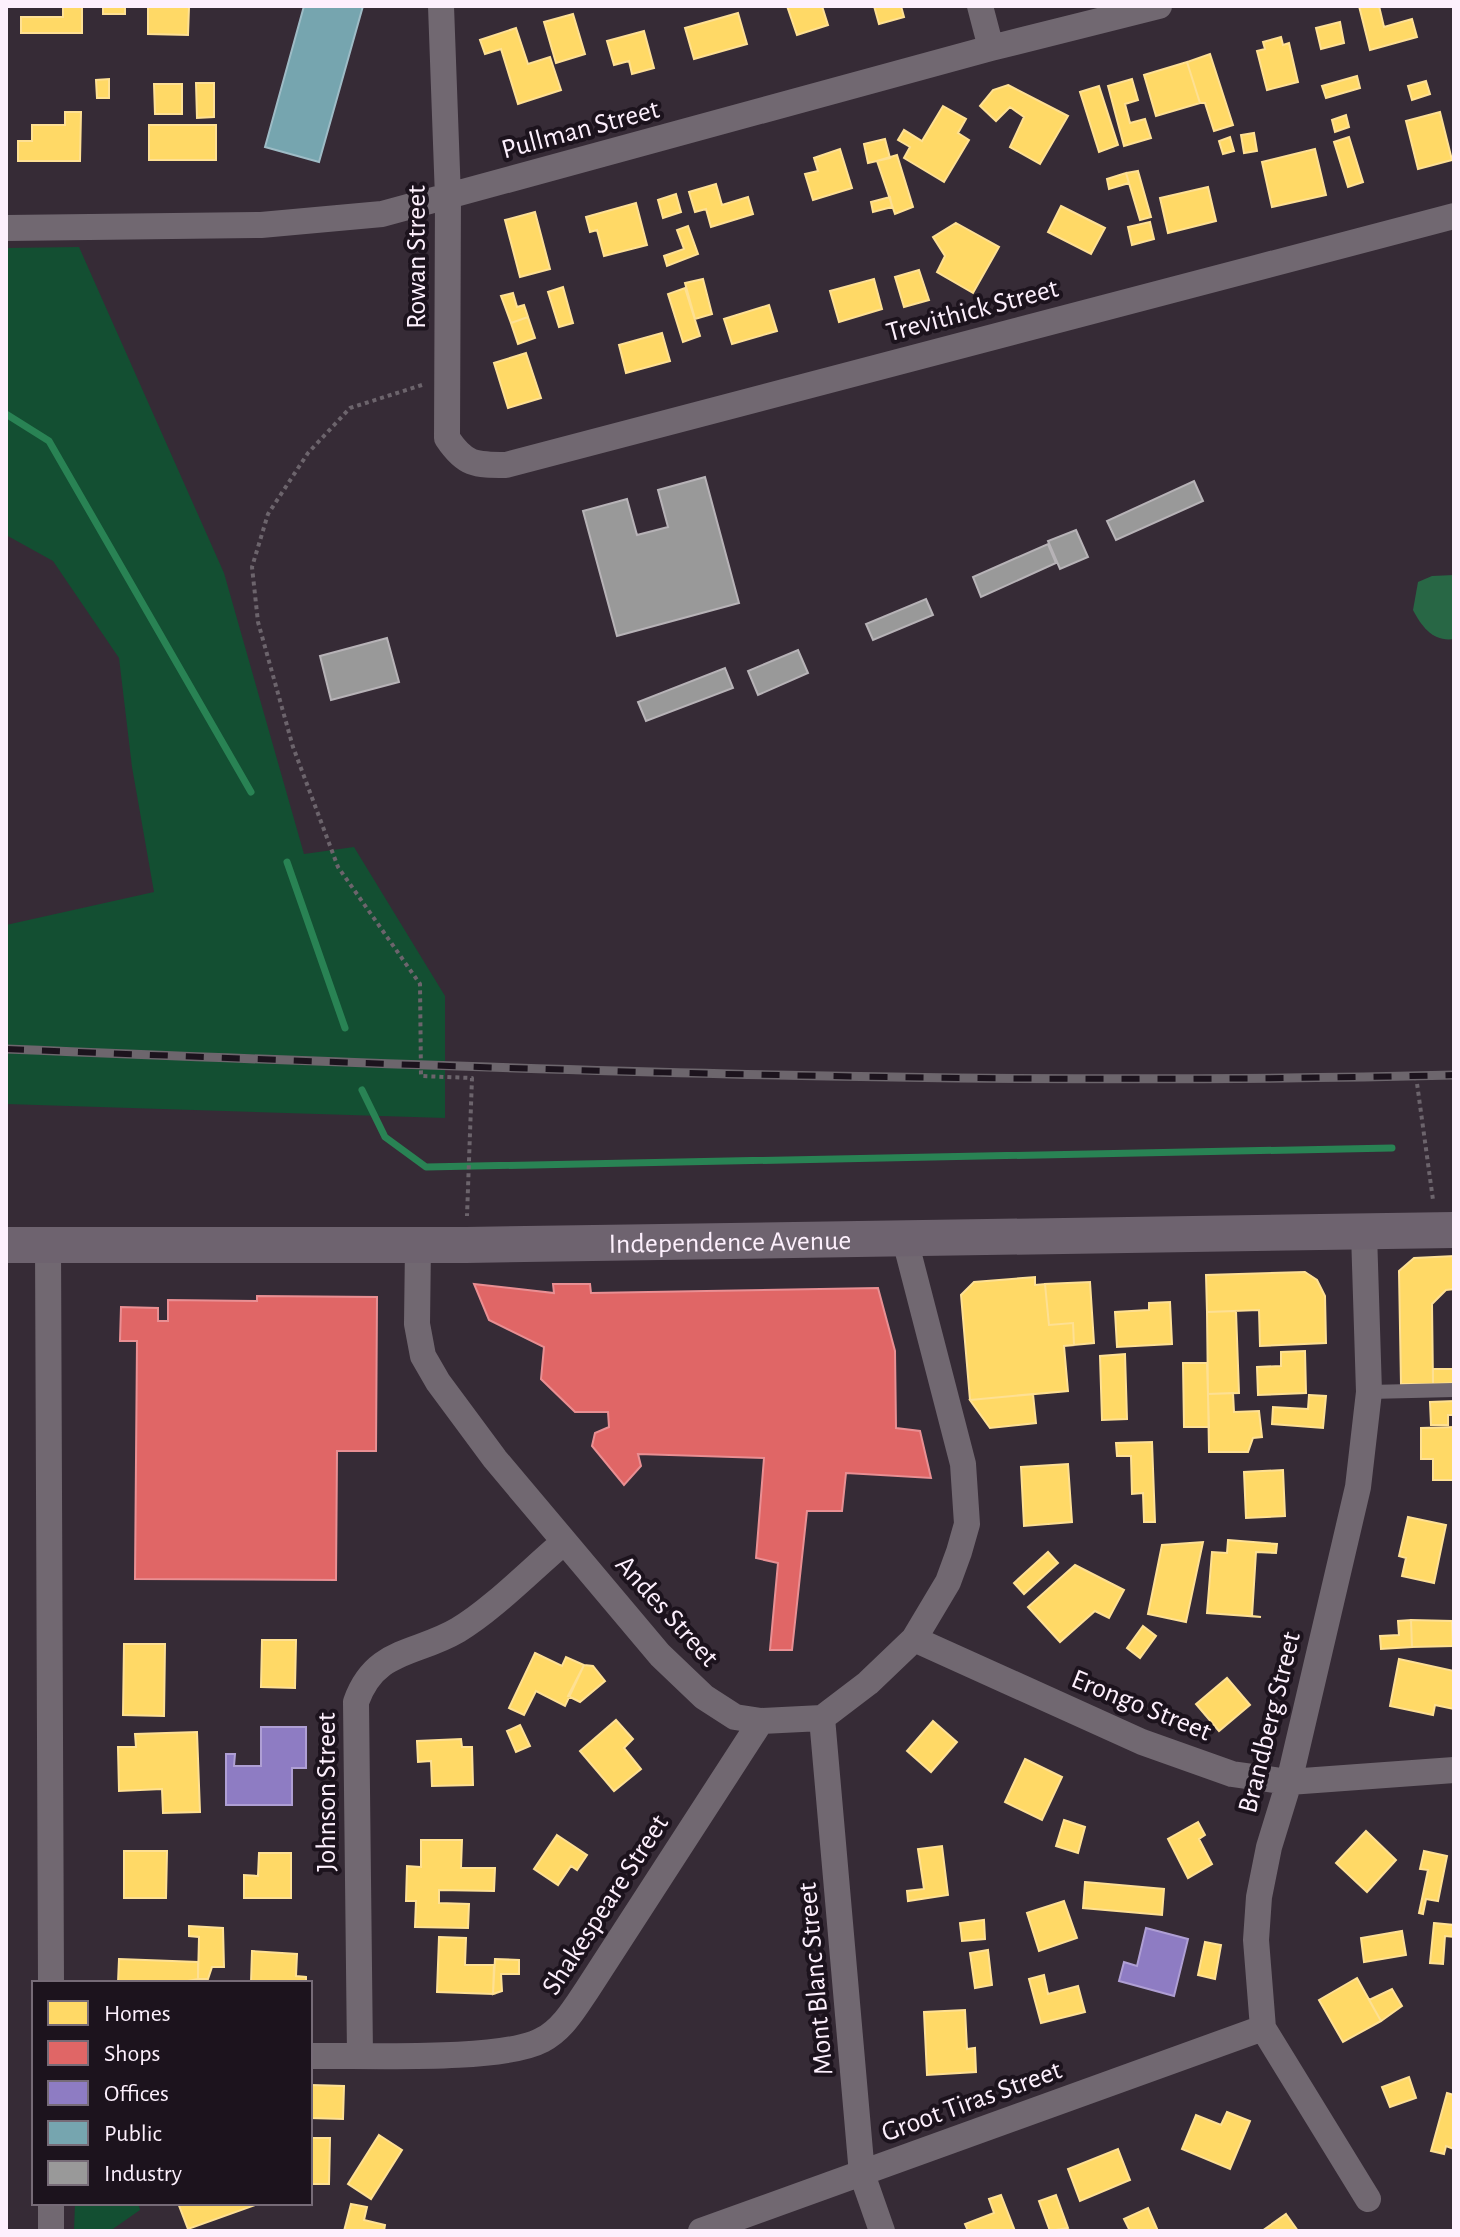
<svg xmlns="http://www.w3.org/2000/svg" width="1460" height="2237" font-family="'Alegreya Sans',sans-serif">
	<style>
		.green { fill: #134f32 }
		.forest { fill: #286745 }
		.homes { fill: #ffd966; stroke: #fee093; stroke-width: 2 }
		.shops { fill: #e06666; stroke: #e98f93; stroke-width: 2 }
		.offices { fill: #8e7cc3; stroke: #af9fd4; stroke-width: 2 }
		.public { fill: #76a5af; stroke: #9ebcc6; stroke-width: 2 }
		.industry { fill: #999; stroke: #b7b3b7; stroke-width: 2 }
		.lines { fill: none; stroke-linecap: round; stroke-linejoin: round }
		.stream { stroke: #298354; stroke-width: 7 }
		.path { stroke: #6c646c; stroke-width: 4; stroke-dasharray: 4 4; stroke-linecap: butt }
		.service { stroke: #716871; stroke-width: 14 }
		.minor { stroke: #716871; stroke-width: 26 }
		.secondary { stroke: #6e636f; stroke-width: 36 }
		.rail-casing { stroke: #6d666d; stroke-width: 9 }
		.rail { stroke: #1c131d; stroke-width: 6; stroke-dasharray: 18; stroke-linecap: butt }
		.labels { text-anchor: middle; stroke-width: 8; stroke-linejoin: round; paint-order: stroke }
		.street-label { font-size: 28px; fill: #fdf0fd; stroke: #1c131d }
	</style>
	<rect width="100%" height="100%" fill="#362b36"/>
	<!-- green -->
	<path class="green" d="M79,247l145,326 80,281 50,-7 91,149v122l-439,-14v-179l148,-33 -22,-125 -13,-109 -66,-97 -47,-26v-287z
		M75,2203h63l2,7 -30,21h-36z"/>
	<!-- forest -->
	<path class="forest" d="M1454,575v64c-21,3 -32,-12 -41,-29l5,-28 14,-6z"/>
	<!-- homes -->
	<path class="homes" d="M63,6h19v27h-61v-16h42z
		M103,6h22v8h-22z
		M148,6l41,1 -1,28 -40,-1z
		M787,6h35l6,19 -31,10z
		M874,6h27l3,11 -25,7z
		M1359,6h20l5,21 28,-8 5,18 -47,13z
		M738,13l9,31 -53,15 -9,-31z
		M573,14l12,40 -29,9 -12,-41z
		M1340,22l4,21 -23,6 -5,-21z
		M516,28l12,36 22,-7 11,33 -43,14 -17,-55 -16,5 -5,-14z
		M644,31l10,37 -22,6 -3,-13 -15,4 -7,-24z
		M1281,37l2,8 6,-2 9,39 -31,8 -10,-39 8,-2 -2,-7z
		M1210,54l23,71 -19,6 -9,-28h-5l-13,-41z
		M1187,62l13,41 -44,13 -12,-41z
		M1357,76l3,12 -34,10 -4,-12z
		M109,79v19h-12l-1,-18z
		M1132,79l6,21 -13,4 5,19 15,-4 6,19 -27,8 -16,-60z
		M1426,81l4,13 -18,6 -4,-14z
		M196,83h18v34l-17,1z
		M154,84h28v30h-27z
		M1008,85l60,31 -28,48 -30,-17 14,-30 -14,-10 -14,14 -16,-15 13,-16z
		M1099,86l19,59 -19,7 -19,-60z
		M943,106l23,13 -8,14 11,7 -25,42 -40,-24 6,-11 -12,-7 6,-10 18,11z
		M65,112h16l-1,49h-62v-20h14v-16h33z
		M1440,112l12,48 -34,9 -12,-48z
		M1346,115l3,12 -14,5 -3,-12z
		M149,125h67v35h-67z
		M1254,133l3,18 -13,2 -3,-18z
		M1230,137l4,14 -11,3 -4,-13z
		M1349,137l14,45 -15,5 -14,-45z
		M885,139l5,19 -22,5 -4,-19z
		M840,149l12,39 -39,12 -8,-26 13,-3 -4,-13z
		M1315,149l11,46 -54,12 -10,-45z
		M897,155l16,52 -18,7 -18,-53z
		M1138,171l13,46 -11,3 -14,-47z
		M1126,173l3,10 -20,6 -2,-10z
		M716,184l6,21 26,-8 5,17 -42,13 -5,-18 -11,3 -6,-20z
		M1208,187l8,34 -48,12 -8,-35z
		M676,194l5,18 -18,6 -5,-18z
		M890,197l2,10 -19,5 -2,-10z
		M636,203l11,42 -43,11 -7,-26 -7,2 -4,-15z
		M1061,206l44,22 -14,26 -43,-22z
		M535,212l15,57 -30,8 -15,-57z
		M1150,222l4,17 -22,6 -4,-18z
		M956,223l43,24 -26,46 -36,-21 8,-16 -12,-19z
		M688,226l10,28 -31,12 -3,-10 20,-7 -7,-19z
		M919,270l10,30 -25,7 -9,-30z
		M703,279l9,35 -17,5 -10,-36z
		M874,279l8,30 -43,13 -9,-31z
		M563,287l10,36 -14,4 -11,-35z
		M685,288l15,48 -17,6 -15,-48z
		M513,293l4,14 7,-2 4,12 -17,6 -10,-27z
		M769,305l8,26 -45,13 -8,-25z
		M528,317l7,21 -17,6 -7,-21z
		M662,333l8,28 -44,12 -7,-28z
		M526,353l15,45 -33,10 -14,-45z
		M1454,1256v33l-8,1 -14,14 1,80h-32l-2,-113 15,-13z
		M1305,1272l12,8 8,16 1,47 -66,3 -1,-36 -52,2 -1,-37z
		M1035,1277v8l10,-1 4,41 24,-2 1,22 -10,1 4,45 -98,9 -9,-105 13,-13z
		M1090,1282l4,61 -20,2 -1,-22 -24,2 -4,-41z
		M1170,1302l2,42 -55,3 -2,-35 34,-2v-7z
		M1236,1311l3,82 -31,1 -1,-82z
		M1305,1351l1,42 -48,2 -1,-28 24,-1v-14z
		M1125,1354l2,65 -25,1 -2,-64z
		M1183,1363h24l2,64h-25z
		M1433,1369h21v14l-21,1z
		M1233,1393l1,19 25,-1 3,26 -9,1 -5,14h-39l-1,-58z
		M1033,1394l3,29 -46,5 -20,-28z
		M1309,1395l17,1 -3,32 -51,-4 1,-17 35,2z
		M1454,1401v14h-6v10h-17l-1,-23z
		M1454,1427v53h-21v-21h-12v-31z
		M1152,1442l3,80h-11l-1,-29 -11,1 -1,-38h-14l-1,-13z
		M1068,1464l4,58 -48,4 -3,-59z
		M1283,1470l2,46 -39,2 -2,-46z
		M1408,1517l38,8 -12,58 -32,-7 4,-18 -7,-2z
		M1228,1540l49,4 -1,9 -20,-1 -4,64 9,1 -54,-4 5,-61 15,1z
		M1203,1542l-17,80 -38,-8 14,-69z
		M1048,1552l10,11 -34,31 -10,-11z
		M1075,1565l49,25 -15,28 -14,-7 -35,31 -32,-35z
		M1411,1620l41,1 1,25 -41,1z
		M1411,1620l1,27 -31,2 -1,-13 19,-1 -1,-14z
		M1143,1626l13,10 -16,22 -13,-10z
		M262,1640h34l-1,48 -34,-1z
		M124,1644h41l-1,72 -41,-1z
		M535,1653l27,13 4,-9 18,8 -19,41 -29,-15 -12,24 -15,-7z
		M1399,1659l55,12v38l-19,-4 -2,10 -43,-9z
		M584,1665l9,1 12,15 -25,21 -12,-6z
		M1227,1678l23,27 -31,26 -23,-27z
		M616,1720l17,19 -9,9 17,21 -27,22 -34,-40z
		M933,1721l24,21 -26,30 -24,-21z
		M520,1725l10,21 -14,6 -9,-21z
		M197,1732l3,80 -37,1 -1,-24 -43,2 -1,-44h18l-1,-13z
		M461,1739l1,8h10l1,38 -41,1 -1,-25 -13,1 -1,-21z
		M1025,1759l37,18 -20,43 -37,-18z
		M1064,1820l21,7 -7,26 -22,-7z
		M1198,1822l7,13 -6,4 13,25 -24,14 -20,-39z
		M1366,1831l30,29 -29,32 -31,-29z
		M557,1835l30,20 -10,15 -6,-4 -13,19 -24,-16z
		M421,1840h41l-1,28h34l-1,23 -55,-1v13l30,1 -1,24 -53,-1 1,-26h-10l1,-35 14,1z
		M942,1846l6,49 -40,6 -1,-10 17,-2 -6,-40z
		M124,1851h43l-1,47h-42z
		M1424,1851l23,5 -9,45 -12,-2 -3,15 -4,-1 9,-43 -8,-1z
		M259,1853h32v45h-47v-23l14,1z
		M1085,1882l79,7 -2,26 -79,-7z
		M1064,1901l13,37 -38,13 -12,-38z
		M984,1920l1,19 -23,2 -2,-18z
		M1434,1923l20,2v12l-9,-1 -2,28 -13,-1z
		M189,1926l34,2 1,39h-12l-4,12h-10l1,-42 -10,-1z
		M1402,1931l4,24 -42,7 -3,-24z
		M439,1937l27,1 -1,27h29l-1,29 -56,-2z
		M1205,1942l16,3 -6,34 -17,-4z
		M988,1950l4,35 -17,3 -5,-35z
		M252,1951l45,3 -1,22 10,1v6h-55z
		M119,1959l79,3v17l-20,4h-60z
		M495,1959l24,1v14h-18l1,17 -9,3z
		M1044,1975l4,19 30,-8 7,26 -44,11 -12,-44z
		M1357,1978l24,43 -38,21 -24,-42z
		M1392,1989l10,17 -21,15 -12,-21z
		M965,2010l2,39 8,-1 1,24 -49,3 -3,-63z
		M1409,2077l7,21 -26,9 -8,-20z
		M311,2085l33,1 -1,33 -33,-1z
		M1447,2093l7,2v54l-8,-3 -2,8 -13,-3z
		M1227,2112l23,9 -20,48 -48,-20 14,-34 25,10z
		M379,2135l23,15 -31,49 -23,-15z
		M310,2138h20l-1,46h-19z
		M1118,2149l12,31 -50,21 -12,-32z
		M1001,2195l14,36h-47l-3,-7 29,-11 -5,-14z
		M1056,2195l12,33 -18,3 -11,-30z
		M178,2203h83l-73,26z
		M351,2204l16,3 -3,13 21,5 -1,6h-40z
		M1148,2208l10,23h-28l-6,-12z
		M1286,2214l12,17h-36z"/>
	<!-- shops -->
	<path class="shops" d="M474,1284l80,9 -1,-9h37l1,9 287,-5 17,63 1,77 24,3 11,47 -85,-5 -4,38h-35l-15,139h-22l8,-87 -22,-5 8,-100 -126,-4 3,12 -17,19 -32,-39 3,-13 14,-6 -1,-15h-33l-34,-33 3,-32 -55,-27z
		M257,1296l120,1 -1,154h-39l-1,129 -201,-1 2,-238h-17l1,-34 37,1v13h10v-21l89,1z"/>
	<!-- offices -->
	<path class="offices" d="M261,1727h45v41h-14v37h-66v-51h9l-1,12h27z
		M1146,1928l42,11 -14,57 -55,-15 5,-19 13,4z"/>
	<!-- public -->
	<path class="public" d="M304,6h59l-44,156 -54,-15z"/>
	<!-- industry -->
	<path class="industry" d="M705,477l34,126 -122,33 -34,-125 44,-12 10,36 31,-8 -10,-37z
		M1194,481l9,20 -87,39 -9,-19z
		M1076,530l12,27 -28,12 -12,-28z
		M1048,544l8,19 -75,34 -8,-20z
		M926,599l7,16 -60,25 -7,-16z
		M387,638l12,44 -68,18 -11,-44z
		M798,650l10,23 -50,22 -10,-24z
		M725,668l8,20 -87,33 -8,-19z"/>
	<g class="lines">
		<!-- stream -->
		<path class="stream" d="M6,414l43,27 202,351
			M287,862l58,166
			M362,1090l23,47 41,30 966,-19"/>
		<!-- path -->
		<path class="path" d="M422,385l-72,23 -42,45 -40,61 -16,53 6,55 35,125 45,120 82,117 1,92 51,2 -5,138
			M1416,1076l17,124"/>
		<!-- service -->
		<path class="service" d="M1369,1392l85,-2"/>
		<!-- minor -->
		<path class="minor" d="M441,6l7,192 -1,240c18,27 28,27 59,27l948,-249
			M980,6l11,42
			M6,228l255,-3 121,-11 609,-166 168,-42
			M1364,1233l5,159 -11,95 -69,295 -20,65 -10,50 -3,43 7,88 105,171
			M48,1244l3,739
			M418,1245l-1,79 6,32 15,26 57,77 165,196 44,42 31,20 26,4 61,-3 46,-35 46,-44 34,-57 11,-30 8,-28 -4,-60 -58,-224
			M914,1639l228,103 90,32 57,8 165,-12
			M822,1718l40,456 20,57
			M360,2055l-4,-353c19,-54 60,-47 102,-72 34,-20 75,-62 106,-88
			M310,2056c52,-1 191,6 232,-16 20,-10 33,-32 45,-50l174,-269
			M51,2203v28
			M701,2231l562,-203"/>
		<!-- secondary -->
		<path class="secondary" id="s1" d="M6,1245h460l988,-15"/>
		<defs>
			<path id="rail" d="M6,1049c482,20 966,38 1448,26"/>
		</defs>
		<!-- rail casing -->
		<use href="#rail" class="rail-casing"/>
		<!-- rail -->
		<use href="#rail" class="rail"/>
	</g>
	<g class="labels">
		<!-- street labels -->
		<g class="street-label">
			<text transform="translate(580 128) rotate(-15)" y="10">Pullman Street</text>
			<text transform="translate(415 257) rotate(-90)" y="10">Rowan Street</text>
			<text transform="translate(972 309) rotate(-15)" y="10">Trevithick Street</text>
			<text dy="10" stroke="none"><textPath href="#s1" startOffset="724">Independence Avenue</textPath></text>
			<text transform="translate(668 1610) rotate(48)" y="10">Andes Street</text>
			<text transform="translate(1142 1704) rotate(22)" y="10">Erongo Street</text>
			<text transform="translate(1268 1722) rotate(-76)" y="10">Brandberg Street</text>
			<text transform="translate(325 1792) rotate(-90)" y="10">Johnson Street</text>
			<text transform="translate(604 1904) rotate(-57)" y="10">Shakespeare Street</text>
			<text transform="translate(814 1979) rotate(-95)" y="10">Mont Blanc Street</text>
			<text transform="translate(971 2100) rotate(-20)" y="10">Groot Tiras Street</text>
		</g>
	</g>
	<!-- border -->
	<rect width="1460" height="2237" fill="none" stroke="#fdf0fd" stroke-width="16"/>
	<!-- legend -->
	<rect x="32" y="1981" width="280" height="224" fill="#1c131d" stroke="#766b77" stroke-width="2"/>
	<rect x="48" y="2001" width="40" height="24" fill="#ffd966" stroke="#766b77" stroke-width="2"/>
	<text x="104" y="2021" font-size="24" fill="#fdf0fd">Homes</text>
	<rect x="48" y="2041" width="40" height="24" fill="#e06666" stroke="#766b77" stroke-width="2"/>
	<text x="104" y="2061" font-size="24" fill="#fdf0fd">Shops</text>
	<rect x="48" y="2081" width="40" height="24" fill="#8e7cc3" stroke="#766b77" stroke-width="2"/>
	<text x="104" y="2101" font-size="24" fill="#fdf0fd">Offices</text>
	<rect x="48" y="2121" width="40" height="24" fill="#76a5af" stroke="#766b77" stroke-width="2"/>
	<text x="104" y="2141" font-size="24" fill="#fdf0fd">Public</text>
	<rect x="48" y="2161" width="40" height="24" fill="#999999" stroke="#766b77" stroke-width="2"/>
	<text x="104" y="2181" font-size="24" fill="#fdf0fd">Industry</text>
</svg>
